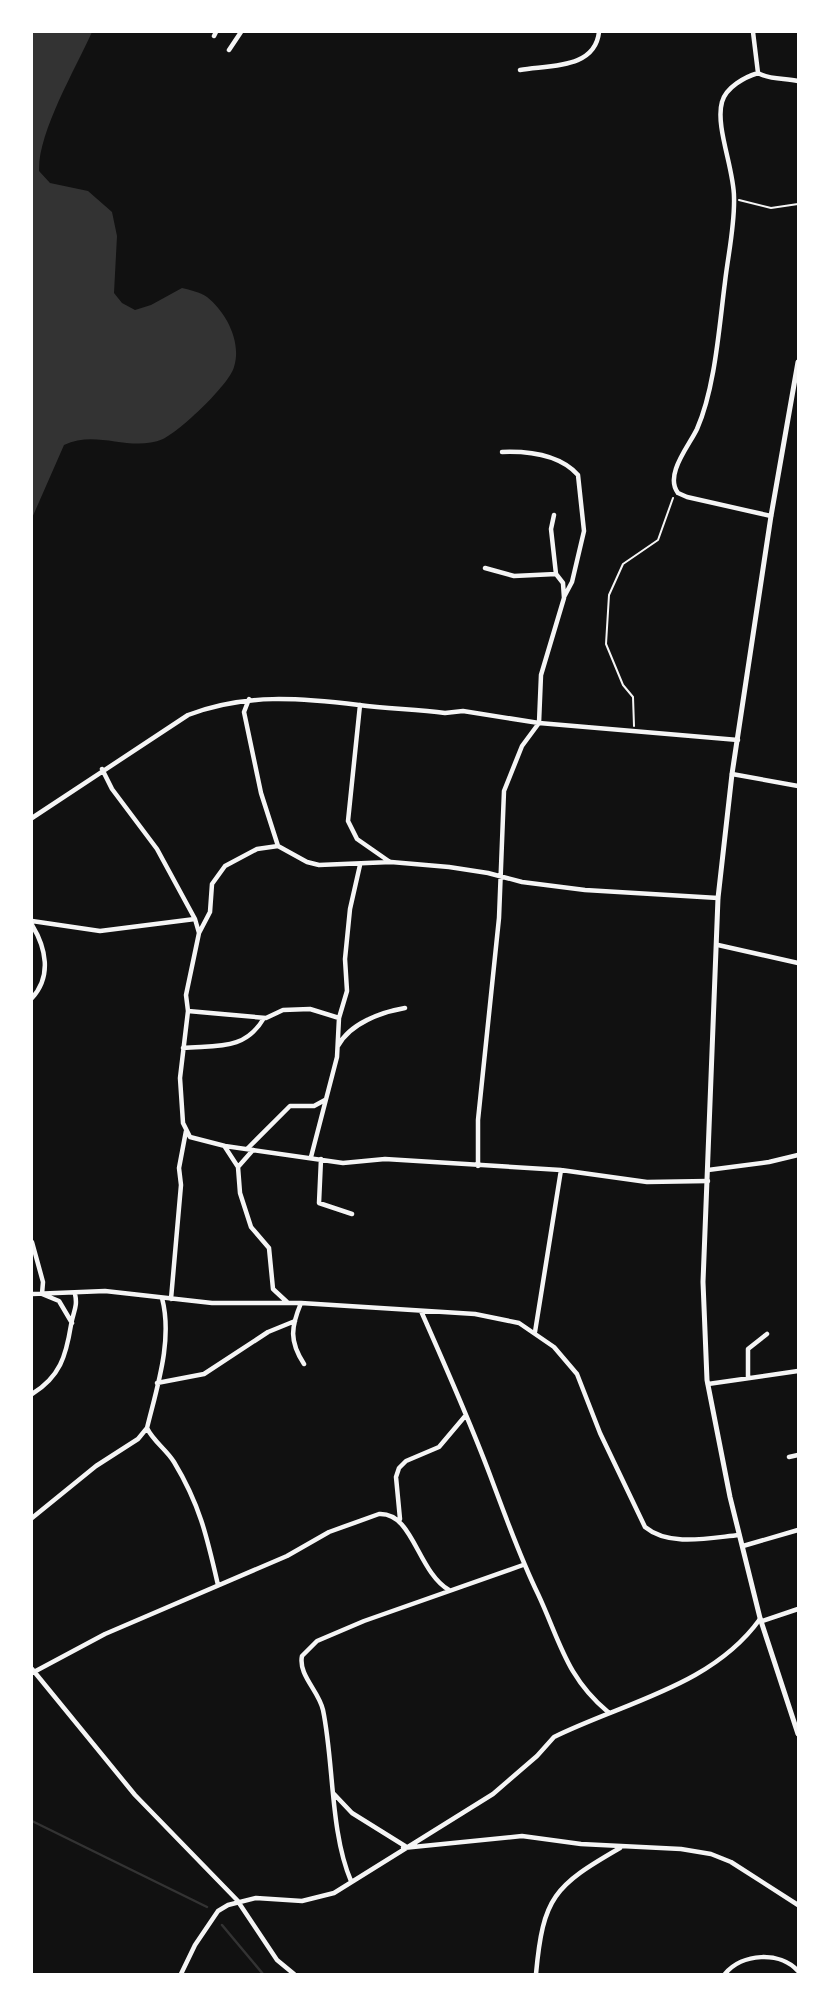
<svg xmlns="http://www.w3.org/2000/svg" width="830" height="2006" font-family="'Space Grotesk',sans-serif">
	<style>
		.water { fill: #333 }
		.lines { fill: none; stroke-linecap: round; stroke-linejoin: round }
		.stream { stroke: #333; stroke-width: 2.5 }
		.path { stroke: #f5f5f5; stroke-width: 2 }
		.minor { stroke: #f5f5f5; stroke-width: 4.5 }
		.tertiary { stroke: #f5f5f5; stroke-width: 5 }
	</style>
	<rect width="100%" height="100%" fill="#111"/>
	<!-- water -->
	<path class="water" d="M32,32h60c-17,38 -54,100 -53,139l11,12 38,8 24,21 5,24 -3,57 8,10 13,7 16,-5 31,-17c8,2 18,4 25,9 19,15 35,45 27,70 -5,18 -54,64 -71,72 -33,14 -66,-10 -99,6l-32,73z"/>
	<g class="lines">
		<!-- stream -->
		<path class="stream" d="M32,1821l175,86
			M222,1925l41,49"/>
		<!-- path -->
		<path class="path" d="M739,200l32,8 27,-4
			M634,726l-1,-29 -10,-12 -17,-41 3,-49 14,-31 35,-24 15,-42"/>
		<!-- minor -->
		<path class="minor" d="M753,32l5,41c12,7 27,5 40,8
			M214,36l2,-4
			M229,50l12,-18
			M520,70c30,-5 75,-1 79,-38
			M758,73c-13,4 -32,14 -36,29 -7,24 12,67 12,95 1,28 -6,58 -9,85 -6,46 -10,106 -28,147 -8,17 -33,46 -19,64l9,4 84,19
			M502,452c27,-1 57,2 76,23l6,56 -12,51 -8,15
			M554,515l-3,14 5,45
			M249,699l-5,13 17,81 17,53
			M360,705l-12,116 9,18 33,23
			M102,769l10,20 45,60 38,70 4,14 -13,62 2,16 -8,67 3,45 7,14 35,9 118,17 42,-4 176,11 86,12 61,-1
			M732,774l66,12
			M32,818l156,-103c57,-22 112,-17 171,-10 28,4 57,4 86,8l18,-2 76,12 199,17
			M32,921l68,10 95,-12
			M32,925c14,23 20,51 0,73
			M199,933l11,-21 2,-28 13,-18 32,-17 21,-3 29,16 12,3 72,-3 58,5 39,6 34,9 63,8 133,8
			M718,945l80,18
			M188,1011l78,7 17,-8 27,-1 29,9
			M338,1046c12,-23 44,-34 67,-38
			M183,1048c34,-3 62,3 81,-30
			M225,1147l13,20
			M248,1148l42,-42h24l11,-6
			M253,1150l-15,17 2,26 11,34 18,21 4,41 14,13
			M311,1157l26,-100 2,-39 8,-27 -2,-32 5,-50 10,-44
			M321,1159l-2,44 33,11
			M478,1166v-46l21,-202 5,-127 18,-45 17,-23 2,-48 23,-77 -1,-15 -7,-9 -42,2 -29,-8
			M708,1170l61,-8 29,-7
			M32,1242l11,40 -1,12 17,7 13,22
			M32,1294l73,-3 107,12h89l174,11 44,9 35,24 23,27 23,59 45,94c24,20 64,11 94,8
			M171,1299l10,-114 -2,-17 7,-37
			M301,1303c-10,24 -12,38 3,61
			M421,1311c24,54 48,108 69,164 15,40 29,80 48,119 22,47 28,83 70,118
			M535,1332l26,-162
			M748,1378v-29l19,-15
			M157,1383l47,-9 64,-42 27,-11
			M708,1384l90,-13
			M32,1394c28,-17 34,-38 39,-69 2,-13 7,-18 4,-31
			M147,1428c6,13 19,21 27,34 26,43 33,75 44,123
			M789,1457l9,-2
			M32,1518l64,-52 42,-27 9,-11c10,-41 26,-88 15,-130
			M400,1519l-4,-42 3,-9 7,-7 33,-14 27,-32
			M743,1546l55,-16
			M762,1621l36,-12
			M32,1669l103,126 102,105 40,60 17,14
			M32,1673l73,-39 182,-78 42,-24 50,-18c34,-2 38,57 70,76
			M334,1794l18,19 53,33
			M403,1848l119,-12 59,8 100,5 30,5 20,8 67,43
			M351,1881c-21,-49 -17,-118 -28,-171 -4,-19 -25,-35 -21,-54l15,-15 47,-20 159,-56
			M181,1974l14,-29 23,-34 10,-6 28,-7 46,3 32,-8 159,-99 44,-38 17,-19c71,-35 158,-51 206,-118
			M536,1974c7,-77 18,-88 84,-126
			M725,1974c17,-21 55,-23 73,-3"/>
		<!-- tertiary -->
		<path class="tertiary" d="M798,362l-27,154 -39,258 -14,124 -15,384 4,98 23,117 30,121 38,116"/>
	</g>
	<!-- border -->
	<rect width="830" height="2006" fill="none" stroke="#ffffff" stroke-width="66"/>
</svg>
